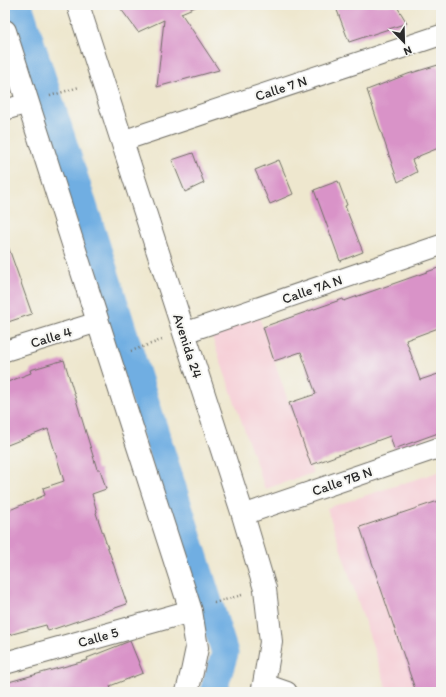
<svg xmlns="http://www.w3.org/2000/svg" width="446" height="697" font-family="Itim,sans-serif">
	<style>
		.built { fill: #f6cfd7 }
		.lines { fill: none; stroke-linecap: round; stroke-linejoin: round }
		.canal { stroke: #6faee2; stroke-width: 27 }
		.building { fill: #d993c8 }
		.minor-casing { stroke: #6f6d64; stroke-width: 22 }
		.tertiary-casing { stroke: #6f6d64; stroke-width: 24 }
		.path { stroke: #6f6d64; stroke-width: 2.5; stroke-dasharray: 1 3; stroke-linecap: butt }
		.minor { stroke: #fff; stroke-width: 20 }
		.tertiary { stroke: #fff; stroke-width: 22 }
		.labels { text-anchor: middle; stroke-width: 4; stroke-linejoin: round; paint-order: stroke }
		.street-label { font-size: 14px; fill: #2b2b2b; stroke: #f6f6f2 }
	</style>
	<rect width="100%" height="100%" fill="#f6f6f2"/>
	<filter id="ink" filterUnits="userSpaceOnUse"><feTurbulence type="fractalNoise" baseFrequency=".025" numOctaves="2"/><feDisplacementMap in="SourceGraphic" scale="8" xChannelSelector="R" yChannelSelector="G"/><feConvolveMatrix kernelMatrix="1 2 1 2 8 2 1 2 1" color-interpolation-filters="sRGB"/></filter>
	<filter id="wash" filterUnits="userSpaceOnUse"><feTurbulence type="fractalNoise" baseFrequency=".012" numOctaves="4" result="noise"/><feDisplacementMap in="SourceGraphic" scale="16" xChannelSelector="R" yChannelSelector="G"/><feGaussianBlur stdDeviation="0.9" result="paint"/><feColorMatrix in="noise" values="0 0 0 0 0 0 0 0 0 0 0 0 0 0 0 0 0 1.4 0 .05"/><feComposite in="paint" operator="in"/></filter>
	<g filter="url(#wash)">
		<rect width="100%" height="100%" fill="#eee7ce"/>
		<!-- built -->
		<path class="built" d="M258,314l55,159 -48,16 -55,-158z
			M441,471v29l-81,28 56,164h-28l-61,-184z"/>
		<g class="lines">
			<!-- canal -->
			<path class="canal" d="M19,5l74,229 132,419 -12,39"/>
		</g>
		<g id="blocks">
			<!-- building -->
			<path class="building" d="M118,5h82l-19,8 38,57 -62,17 7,-67 -26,12z
				M335,5h61l11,18 -58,19z
				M438,65l3,12v70l-22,9v1l-7,3 5,12 -19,10 -31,-92 41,-16z
				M193,153l11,30 -19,9 -13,-32z
				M279,160l14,34 -23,10 -15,-34z
				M338,181l9,24 -2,1 18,46 -23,9 -26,-71z
				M5,246h3l24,68 -27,9z
				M441,267v60l-35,13 14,40 21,-7v59l-47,17 -4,-13 -79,29 -22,-62 27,-9 -15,-42 -27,9 -11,-34 80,-28 1,2z
				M64,360l33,109h3l6,20 -14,5 5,18 -1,1 31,91 -79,27 -2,-6 -41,11v-124l40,-17 -2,-7 21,-7 -16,-52 -43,17v-63l26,-10 -1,-3z
				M441,500v192h-25l-56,-165z
				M130,641l13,32 -33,13 2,6h-107v-9l83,-23 -1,-2z"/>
		</g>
	</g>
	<g filter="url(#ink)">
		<use href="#blocks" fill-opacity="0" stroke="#6f6d64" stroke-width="1"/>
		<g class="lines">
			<defs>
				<path id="minor" d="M5,110l23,-7
					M122,141l319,-106
					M184,333l257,-88
					M5,351l93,-29
					M243,515l198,-68
					M264,684l23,8"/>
				<path id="tertiary" d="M78,5l165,510 22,74 6,53 -7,42 -2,8
					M5,31l93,291 93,289 6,37 -5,24 -5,20
					M5,663l186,-52"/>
			</defs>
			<!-- minor casing -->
			<use href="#minor" class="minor-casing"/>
			<!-- tertiary casing -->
			<use href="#tertiary" class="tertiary-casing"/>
			<!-- path -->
			<path class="path" d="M50,96l29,-9
				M131,351l31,-11
				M214,603l28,-8"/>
			<!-- minor -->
			<use href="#minor" class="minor"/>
			<!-- tertiary -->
			<use href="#tertiary" class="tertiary"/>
		</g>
	</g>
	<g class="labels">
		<!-- street labels -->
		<g class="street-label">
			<text transform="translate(281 88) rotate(-18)" y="5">Calle 7 N</text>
			<text transform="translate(312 289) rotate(-19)" y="5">Calle 7A N</text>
			<text transform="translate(51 337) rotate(-17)" y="5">Calle 4</text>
			<text transform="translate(188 346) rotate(72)" y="5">Avenida 24</text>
			<text transform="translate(342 481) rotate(-19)" y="5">Calle 7B N</text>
			<text transform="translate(98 637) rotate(-16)" y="5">Calle 5</text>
		</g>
	</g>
	<!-- margin -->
	<rect width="446" height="697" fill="none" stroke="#f6f6f2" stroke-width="20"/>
	<!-- north arrow -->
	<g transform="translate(404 42) rotate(157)" stroke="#f6f6f2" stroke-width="3" paint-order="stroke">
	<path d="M0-3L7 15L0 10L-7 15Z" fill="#2b2b2b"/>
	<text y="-6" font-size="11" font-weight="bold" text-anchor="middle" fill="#2b2b2b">N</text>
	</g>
</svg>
